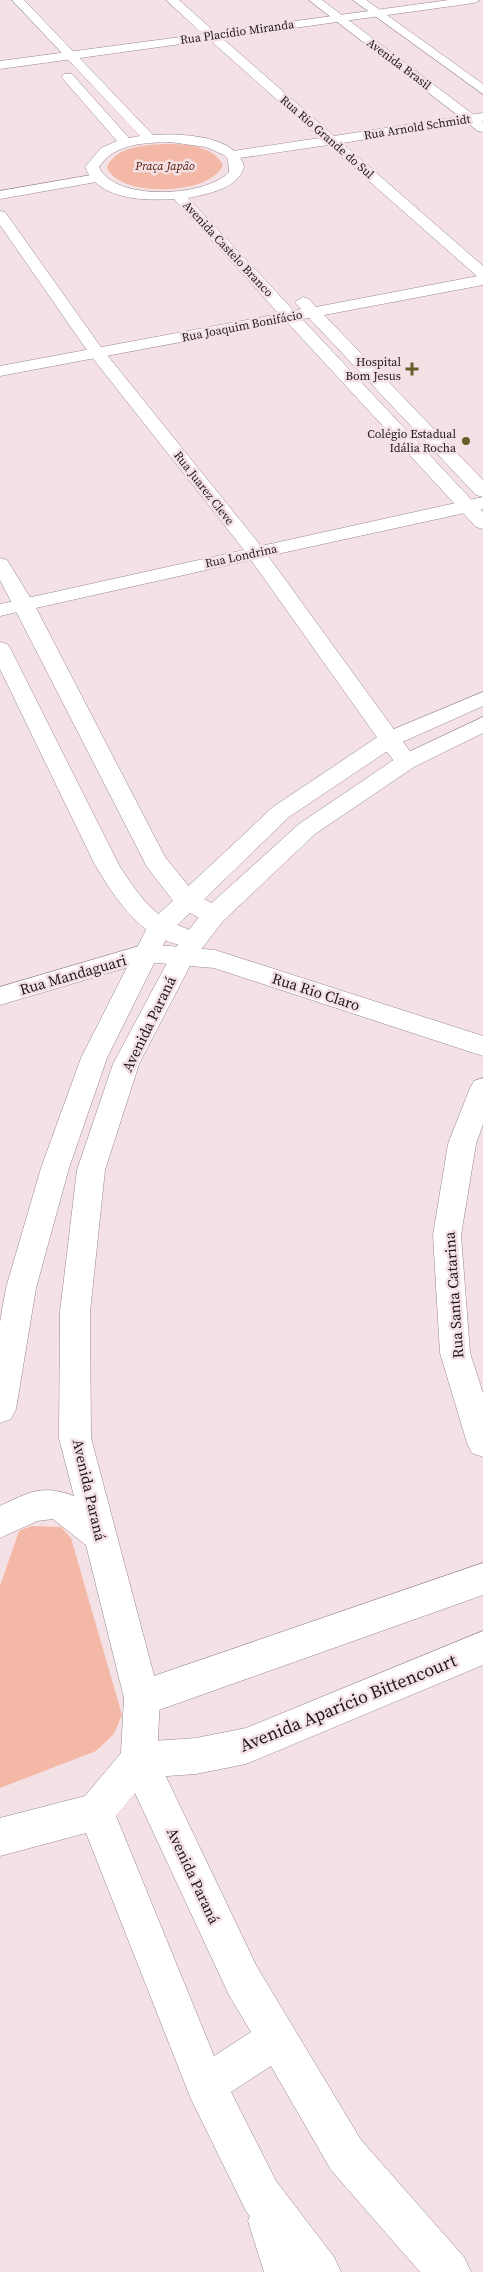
<svg xmlns="http://www.w3.org/2000/svg" width="483" height="2272" font-family="'Source Serif 4',serif">
	<style>
		.green { fill: #f4b9a6 }
		.lines { fill: none; stroke-linecap: round; stroke-linejoin: round }
		.minor-casing { stroke: #99878c; stroke-width: 1 }
		.tertiary-casing { stroke: #99878c; stroke-width: 1 }
		.secondary-casing { stroke: #99878c; stroke-width: 1 }
		.minor { fill: #fff; fill-rule: evenodd }
		.tertiary { fill: #fff; fill-rule: evenodd }
		.secondary { fill: #fff; fill-rule: evenodd }
		.poi-dot { fill: #6a5d2a; stroke: #f4e1e6; stroke-width: 2 }
		.labels { text-anchor: middle; stroke-width: 5; stroke-linejoin: round; paint-order: stroke }
		.far-street-label { font-size: 12px; fill: #20191b; stroke: #f4e1e6 }
		.far-park-label { font-size: 12px; font-style: italic; fill: #501501; stroke: #f4e1e6 }
		.far-poi-label { font-size: 12px; fill: #20191b; stroke: #f4e1e6; text-anchor: end }
		.street-label { font-size: 15px; fill: #20191b; stroke: #f4e1e6 }
		.near-street-label { font-size: 18px; fill: #20191b; stroke: #f4e1e6 }
	</style>
	<rect width="100%" height="100%" fill="#f4e1e6"/>
	<!-- green -->
	<path class="green" d="M163,144c20,0 49,0 60,21 -13,31 -103,33 -116,3 7,-21 37,-23 56,-24z
		M31,1526l30,1 10,11 51,177 -8,19 -18,17 -96,37v-202l19,-55z"/>
	<g class="lines">
		<defs>
			<path id="minor" d="M166,0h13l36,32 234,-32h31l-6,3 -252,35 112,98 149,-23v8l-141,22 141,123v13l-5,-2 -150,-132 -95,14 -5,-1 -2,-3 7,-4 87,-13 -110,-98 -210,29v-8l203,-27z
				M97,174l5,1 2,3 -2,3 -102,18v-8z
				M0,211l5,1 98,138 158,196 222,-49v12l-215,47 146,201 3,5 -3,5 -8,2 -8,-2 -147,-207 -251,56v-12l244,-54 -153,-194 -91,-131z
				M146,944l69,6 268,86v20l-269,-88 -68,-6 -146,43v-18z
				M483,1078v46l-7,20 -15,91 9,118 13,40v64l-11,-4 -5,-10 -27,-90 -7,-118 15,-91 22,-56 4,-7z
				M269,2200l15,6 24,66h-44l-16,-51 6,-15z"/>
			<path id="tertiary" d="M12,0h12l129,135c26,-2 85,0 91,32 -6,22 -37,27 -56,31l106,113 7,-2 -6,-7 8,-5 6,2 7,8 167,-32v10l-159,30 159,165v17l-7,-2 -167,-177 -7,1 181,193v17l-7,-2 -189,-205 -287,54v-10l279,-52 -105,-115c-30,2 -76,1 -89,-32l16,-19 16,-7 -53,-61 -2,-3 2,-3h8l57,64 11,-2zM170,142l36,5 18,8 4,4 1,13c-22,25 -115,30 -130,-5 16,-24 45,-24 71,-25z
				M0,558l7,2 27,44 131,253 30,37 28,15 3,6 -3,6 -9,2 -9,-2 -28,-15 -30,-39 -147,-287z
				M0,642l7,2 3,4 110,219c26,39 37,54 83,67l3,6 -3,6c-10,3 -17,1 -27,-2 -39,-11 -60,-45 -81,-79l-95,-196z
				M483,1563v32l-341,121 -13,-5 -5,-13 5,-13 13,-5z
				M483,1631v34l-237,99 -50,10 -57,4 -13,-5 -5,-13 5,-13 13,-5 57,-4 50,-10z"/>
			<path id="secondary" d="M309,0h13l161,122v10l-5,-1z
				M353,0h13l117,84v10z
				M483,692v14l-85,38 -109,73 -120,116 -62,125 -38,110 -33,120 -20,121 -5,10 -11,4v-101l6,-34 35,-120 40,-110 69,-136 123,-115 109,-73z
				M483,717v16l-69,34 -99,67 -92,87 -30,39 -54,104 -34,106 -15,142 1,126 69,260 -3,60 100,209 104,173 103,117 7,15h-51l-89,-102 -60,-104 -40,26 45,89 58,76 7,15h-49l-46,-61 -55,-112 -105,-266 -86,23v-38l85,-22 36,-43 3,-55 -38,-153 -33,-26 -16,2 -37,17v-32c29,-14 42,-22 74,-10l-15,-58 1,-126 17,-142 36,-106 61,-114 31,-41 94,-85 99,-67zM135,1793l94,202 22,37 -37,24 -98,-240z"/>
		</defs>
		<!-- minor casing -->
		<use href="#minor" class="minor-casing"/>
		<!-- tertiary casing -->
		<use href="#tertiary" class="tertiary-casing"/>
		<!-- secondary casing -->
		<use href="#secondary" class="secondary-casing"/>
		<!-- minor -->
		<use href="#minor" class="minor"/>
		<!-- tertiary -->
		<use href="#tertiary" class="tertiary"/>
		<!-- secondary -->
		<use href="#secondary" class="secondary"/>
	</g>
	<!-- markers -->
	<g class="poi-dot">
		<path d="M409.5 361.5h5v5h5v5h-5v5h-5v-5h-5v-5h5z"/>
		<circle cx="466" cy="441" r="5"/>
	</g>
	<g class="labels">
		<!-- far-street labels -->
		<g class="far-street-label">
			<text transform="translate(237 32) rotate(-8)" y="4">Rua Placídio Miranda</text>
			<text transform="translate(399 64) rotate(37)" y="4">Avenida Brasil</text>
			<text transform="translate(417 127) rotate(-9)" y="4">Rua Arnold Schmidt</text>
			<text transform="translate(327 137) rotate(41)" y="4">Rua Rio Grande do Sul</text>
			<text transform="translate(228 249) rotate(47)" y="4">Avenida Castelo Branco</text>
			<text transform="translate(242 326) rotate(-11)" y="4">Rua Joaquim Bonifácio</text>
			<text transform="translate(204 488) rotate(52)" y="4">Rua Juarez Cleve</text>
			<text transform="translate(241 556) rotate(-12)" y="4">Rua Londrina</text>
		</g>
		<!-- far-park labels -->
		<g class="far-park-label">
			<text x="165" y="170">Praça Japão</text>
		</g>
		<!-- far-poi labels -->
		<g class="far-poi-label">
			<text x="401" y="366">Hospital<tspan x="401" dy="14">Bom Jesus</tspan></text>
			<text x="456" y="438">Colégio Estadual<tspan x="456" dy="14">Idália Rocha</tspan></text>
		</g>
		<!-- street labels -->
		<g class="street-label">
			<text transform="translate(73 975) rotate(-16)" y="5">Rua Mandaguari</text>
			<text transform="translate(316 992) rotate(18)" y="5">Rua Rio Claro</text>
			<text transform="translate(149 1024) rotate(-64)" y="5">Avenida Paraná</text>
			<text transform="translate(454 1295) rotate(-94)" y="5">Rua Santa Catarina</text>
			<text transform="translate(89 1490) rotate(77)" y="5">Avenida Paraná</text>
			<text transform="translate(193 1876) rotate(65)" y="5">Avenida Paraná</text>
		</g>
		<!-- near-street labels -->
		<g class="near-street-label">
			<text transform="translate(348 1703) rotate(-22)" y="6">Avenida Aparício Bittencourt</text>
		</g>
	</g>
</svg>
